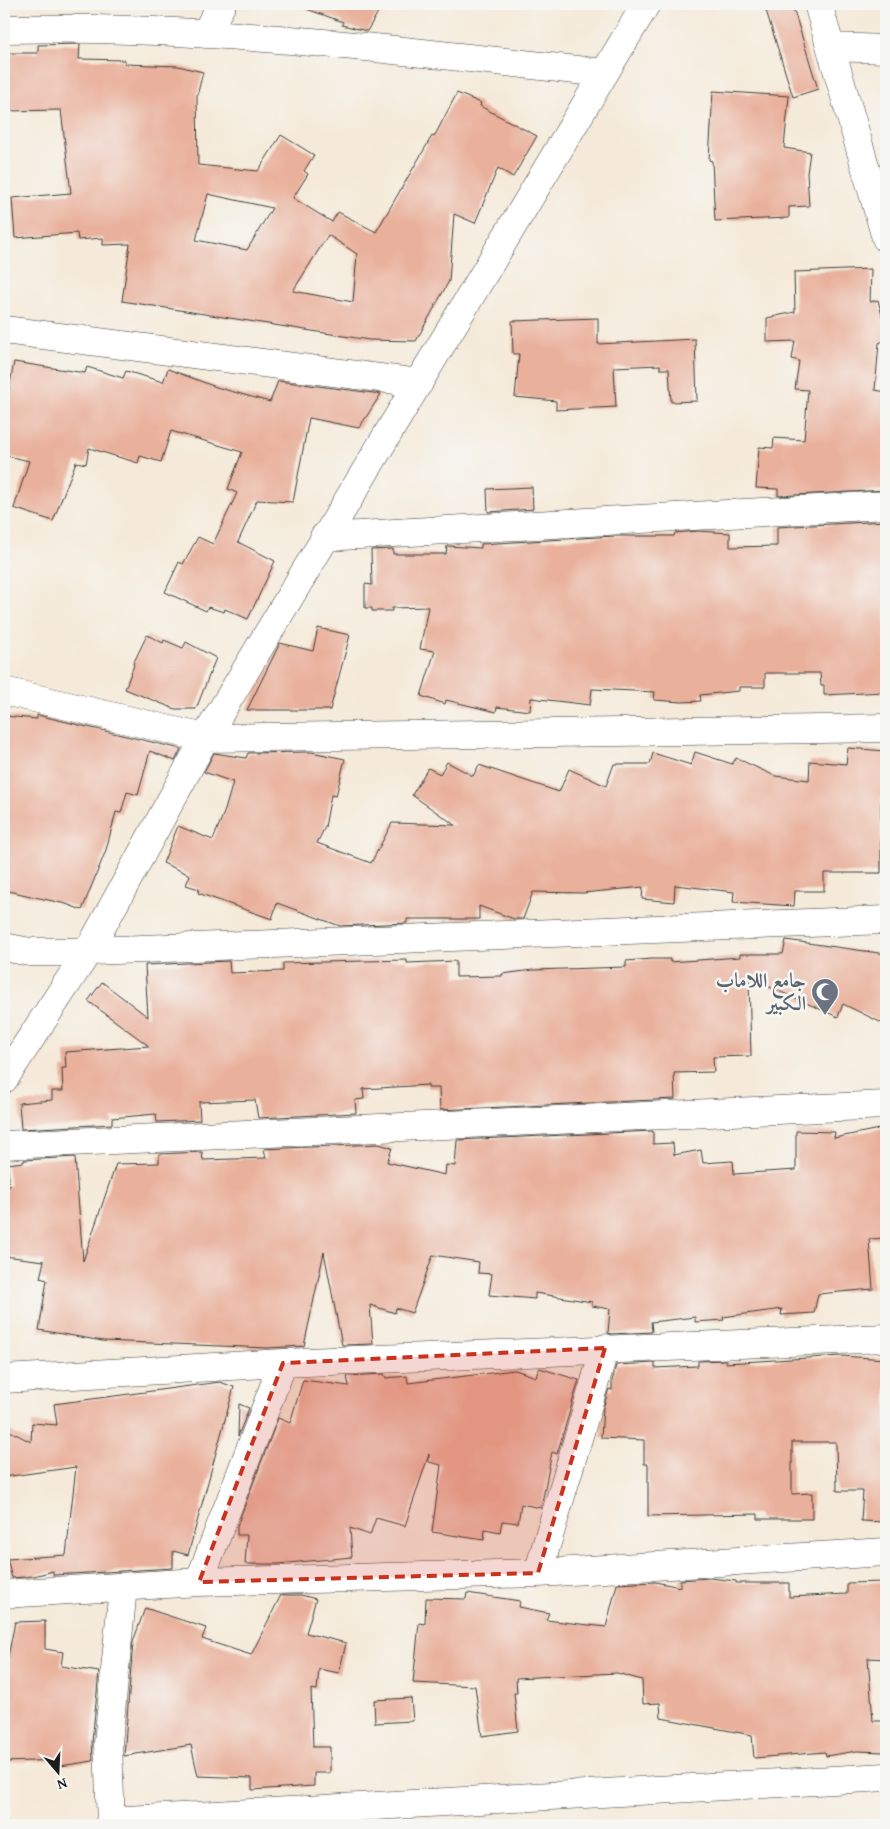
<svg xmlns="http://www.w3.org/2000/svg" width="890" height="1829" font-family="'Gentium Book Plus',Amiri,serif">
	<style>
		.building { fill: #e9b09b; fill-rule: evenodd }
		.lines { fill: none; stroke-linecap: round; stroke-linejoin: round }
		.street-casing { stroke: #3d3b38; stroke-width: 29 }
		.street { stroke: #fff; stroke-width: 28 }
		.marked { fill: #c8321e; fill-opacity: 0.2; stroke: #c8321e; stroke-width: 4; stroke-dasharray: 10 6; stroke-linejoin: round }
		.labels { text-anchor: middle; stroke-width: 5; stroke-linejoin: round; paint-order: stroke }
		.worship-label { font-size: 20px; font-weight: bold; fill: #5b616d; stroke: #f6f6f2; text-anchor: end }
	</style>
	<rect width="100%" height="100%" fill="#f6f6f2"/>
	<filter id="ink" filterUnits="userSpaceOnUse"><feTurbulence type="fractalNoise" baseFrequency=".02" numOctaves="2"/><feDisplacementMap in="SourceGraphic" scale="10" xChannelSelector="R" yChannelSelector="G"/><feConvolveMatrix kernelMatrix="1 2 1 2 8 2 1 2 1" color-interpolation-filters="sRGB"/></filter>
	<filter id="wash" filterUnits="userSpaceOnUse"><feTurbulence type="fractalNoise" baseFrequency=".0096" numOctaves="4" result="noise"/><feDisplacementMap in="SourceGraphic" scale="20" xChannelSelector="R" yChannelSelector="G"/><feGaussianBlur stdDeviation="1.12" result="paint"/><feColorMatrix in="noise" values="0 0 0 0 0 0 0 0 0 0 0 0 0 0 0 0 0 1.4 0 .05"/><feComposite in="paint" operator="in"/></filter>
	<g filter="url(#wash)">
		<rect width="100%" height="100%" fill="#f5ead9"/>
		<g id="blocks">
			<!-- building -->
			<path class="building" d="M301,4h82l-16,27 -25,-6 1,-3 -42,-15z
				M764,4h28l26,85 -25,8z
				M80,44l-1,15 46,1v4l53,2 25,6 -6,24 1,69 60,6 23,-36 33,20 -10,16 4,3 -15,24 39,24 6,-10 38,20 56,-96 2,1 23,-44 24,10 -1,3 57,30 -24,41 -15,-9 -23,55 -21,-9 -5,67 -33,60 -47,-1 -247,-39 8,-57 -27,1v-7l-25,2 -1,-7 -62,5 -3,-40 59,-5 -10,-83 -57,1v-58h34v-8zM208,194l64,14 -25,42 -51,-10zM328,235l29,19 -4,48 -60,-11z
				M713,91l76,5 -5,52 26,4 -3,21 2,33 -20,1v11l-74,3 -3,-60 -3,-1z
				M871,269l-1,33 8,-2 8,31v9l-7,3 -4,47 11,2v98l-108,6v-7l-22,-1 3,-41 14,1 1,-10 30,2 4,-50 -13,-1 4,-28 -7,-2 3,-18 -28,1v-24l28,-6 -1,-40z
				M598,318v26l97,-5 2,62 -26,1 -2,-33h-9v-4l-46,2 2,40 -60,3v-9l-41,-4 4,-43h-6l-1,-33z
				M14,362l71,11 2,-6 36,11 3,-7 37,11 5,-13 48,18 54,15 8,-21 103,13 -22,34 -50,-10 -16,84 -36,-2 -19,42 37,19 -27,58 -23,-10 -1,3 -16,-5 -2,4 -41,-19 14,-30 4,2 15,-27 15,7 24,-51 -9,-4 14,-37 -71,-21 -10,31 -21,-6 -2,7 -49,-15 -3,16 -10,-2 -23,59 -39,-13 15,-47 -25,-6v-39z
				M532,487l1,22 -45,3 -1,-23z
				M886,521l-2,64 2,39 -1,68 -61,3v-10h-3l-1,-12h-55v14h-26v4l-39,4 1,6 -19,1 -28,-2 1,-8 -63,-3 -2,16 -59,-7 -1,13 -33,-4 -1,5 -50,-12 -1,4 -24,-8 14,-45 -15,-2 8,-42 -36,1v3h-20v-3h-7v-24l7,1 -1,-35 22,-1v5h53l1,-8 34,2v-4l134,-8h59l1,-3 23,-2 32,2v14l47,-1v-19z
				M318,628l32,7 -20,75h-83l33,-67 33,8z
				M147,635l16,8 1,-3 19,8 3,-6 30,16 -20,51h-21l-50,-20 9,-24 -1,-1z
				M37,715l144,34 -6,12 -25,-10 -12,44 -11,-3 -6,21 -5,-1 -10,38 -24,60 -16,-6 -62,-14v-174l33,3z
				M848,748l37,3 -4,54v68h-57v18h-29l-1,15 -61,-4 1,-10 -59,-7 -1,17 -32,-3 1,-12 -60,6 -50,-1 -10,27h-9l-35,-13v13h-72v4l-67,3 -63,-23 -5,16 -74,-26 1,-4 -13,-4 4,-10 -27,-12 15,-37 35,14 12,-30 8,-28 -29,-10 10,-19 32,5 2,-5 63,-1 34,7 -9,37 -5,-1 -6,32 -8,16 54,20 21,-40 63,2 -43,-30 16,-27 12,6 7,-12 26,14 6,-11 80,27 10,-23 37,17 8,-22h36l3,-11 38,12 4,-13 37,12 4,-6 39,18 34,4 1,-19 36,3z
				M786,940l100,14v71l-43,-21 -5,13 -89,-39 2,78 -38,1 1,15 -40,1 1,26 -235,11 -1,-22h-11v-3l-65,4 1,10 -9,1 1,13 -98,5 -3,-18 -56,2 1,18 -43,2 -1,-8 -44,4v6l-91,5 -2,-26 33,-3v-9h11l-1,-23h4l-1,-16 84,-6 -61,-45 14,-19 46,35 -3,-52 84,-4 1,12 53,-2v-8l124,-3v3l49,-2v16l46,-1v-2l31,-4 93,-3v-6l25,-2h19v3l70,-5v-3h43z
				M884,1128l2,13v97l-17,1 4,50 -55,5 -4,19 -33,2 1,-6 -59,8 1,3 -29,2v-5l-44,5 1,10 -41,2 -3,-1 2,-24 -18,-3v-4l-57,-9v6l-46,-4 3,-21 -14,-1 1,-11 -46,-7 -21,58 -16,-5 -1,5 -25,-8 3,39 -31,1 -18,-93 -20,94 -37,2 -164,-7 -64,-11 8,-50 -7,-2 4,-17 -40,-5v-70h6l-3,-22 17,-2v-2l51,-3 8,104 33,-97 43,-1v-9l43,-2 1,8 63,-2 -2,-9 115,-5 13,4 -5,14 58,13 1,-10 9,1 2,-26 196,-9v13l20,-1 1,12 27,-5 2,13 30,-2 1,13 62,-4v-39l39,1 -1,6z
				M841,1356l45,3v163l-25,-1 2,-30h-26l-1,-49h-44v52l20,-1v26h-54v-5l-110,2v-52h-4v-24l-43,-2 2,-30 6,-19 3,1v-9l4,-16 39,-2v5l43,-2v-5l28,-1v3z
				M539,1368l40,12 -22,74 -5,-2 -11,56 -20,-4 -3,19 -16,-2 -2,11 -15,-3 -1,11 -52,-8 9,-67 -12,-3v-8l-24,72 -29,-8 -6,17 -20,-7 2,29 -74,7h-33l2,-29h-10v-9l41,-108 12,5 13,-43 46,6 -2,-10 37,-2 2,4 21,-2 1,7 107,-13 21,7z
				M220,1382l14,5 -46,168 -15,-4v17l-120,7v-4l-19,5 -22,2 -5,-19 59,-4 10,-88 -72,10v-49l27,14 1,-19 25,2 -3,-21z
				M239,1404l10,4 -11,28z
				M710,1578l26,3v2h53v14l58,-3v-11l39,-1v77l-18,-1 5,63h12l-1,31 -27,-1 -31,5 -1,-4 -71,6 -2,-23 -91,-17 -1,-15 -17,1 -1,-24 -25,-7 -101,5 1,15h-3l4,38 -36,5 -7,-50 -62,-3 6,-60 6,1 1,-26 40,1 1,-6 53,8 -1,6 30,6 -3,7 60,7 11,-43 38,-2 25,5v-7z
				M281,1595h20l15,4 -10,34 40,10 -7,30 -20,-4 -2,21 -6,-1 2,58h17v26h-16v13l-62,4v-12l-54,-2 -7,-31 -67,11 9,-114 12,-34 61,20 -4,11 49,16z
				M45,1621v28l18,3 -2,14 38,6 -7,70 1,19 -33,5 -1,-6 -55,2v-85l11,-55z
				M411,1698l2,23 -38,2 -1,-23z"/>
		</g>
	</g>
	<g filter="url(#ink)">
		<use href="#blocks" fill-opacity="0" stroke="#3d3b38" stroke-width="1"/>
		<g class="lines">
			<defs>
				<path id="street" d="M818,4l68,234
					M4,29c201,-4 400,22 600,44
					M205,34l17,-30
					M832,47l54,2
					M4,330l415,53
					M324,537l562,-32
					M4,691l201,47 681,-10
					M4,947l26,5h36l820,-32
					M4,1079l85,-129 116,-212 441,-734
					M4,1145l882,-40
					M4,1379l279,-16 603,-25
					M538,1573l67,-225
					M199,1582l84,-219
					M4,1594l195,-12 339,-9 348,-21
					M110,1821l776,-44
					M111,1825l-3,-82 15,-156"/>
			</defs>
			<!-- street casing -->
			<use href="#street" class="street-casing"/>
			<!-- street -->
			<use href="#street" class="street"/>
		</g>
	</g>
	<!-- marked area -->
	<path class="marked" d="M605,1348l-67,225 -339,9 84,-219z"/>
	<!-- icons -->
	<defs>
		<symbol id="mosque-pin" viewBox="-11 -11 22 30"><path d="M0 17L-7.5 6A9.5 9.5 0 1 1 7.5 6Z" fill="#6b7280" stroke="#f6f6f2"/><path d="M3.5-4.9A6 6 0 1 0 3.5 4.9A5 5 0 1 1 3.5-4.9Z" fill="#fff"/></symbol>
	</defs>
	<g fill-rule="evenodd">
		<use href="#mosque-pin" x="809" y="976" width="32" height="43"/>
	</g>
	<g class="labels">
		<!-- worship labels -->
		<g class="worship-label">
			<text x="806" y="987">جامع اللاماب<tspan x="806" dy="23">الكبير</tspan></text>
		</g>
	</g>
	<!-- margin -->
	<rect width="890" height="1829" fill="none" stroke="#f6f6f2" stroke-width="20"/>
	<!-- north arrow -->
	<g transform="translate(58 1772) rotate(161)" stroke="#f6f6f2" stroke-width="4" paint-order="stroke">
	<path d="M0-4L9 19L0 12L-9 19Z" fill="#1c1c1c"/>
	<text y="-8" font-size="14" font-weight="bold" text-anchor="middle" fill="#1c1c1c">N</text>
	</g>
</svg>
